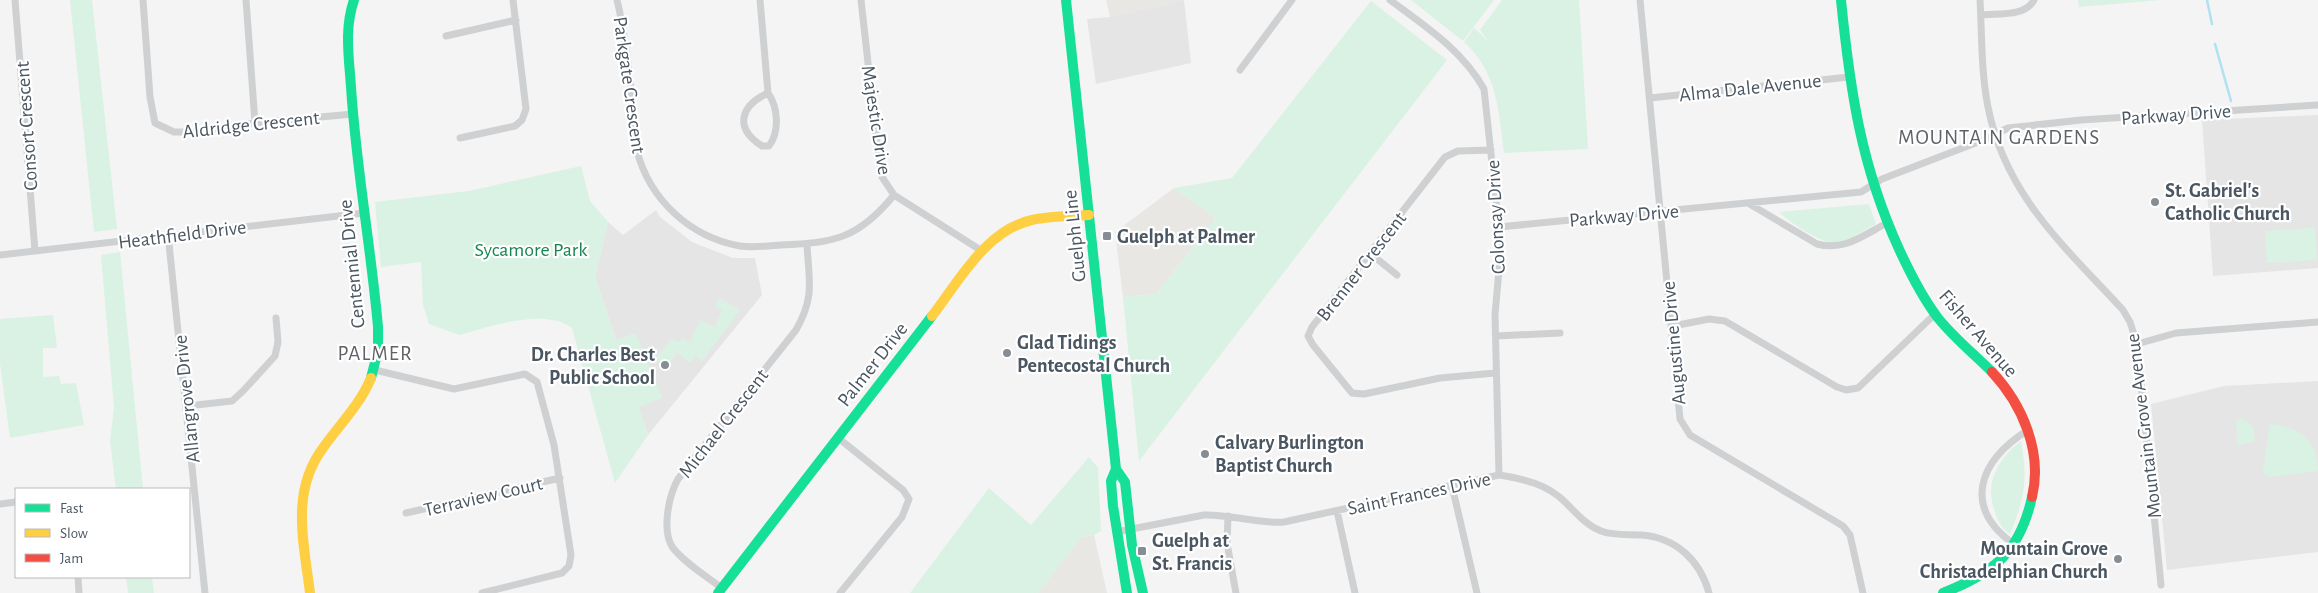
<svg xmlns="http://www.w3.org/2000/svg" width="2318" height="593" font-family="'Alegreya Sans',sans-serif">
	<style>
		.commercial { fill: #e8e7e3 }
		.education { fill: #e6e5e6 }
		.green { fill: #d9f2e3 }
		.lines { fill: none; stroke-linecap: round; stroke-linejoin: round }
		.stream { stroke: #aee2f0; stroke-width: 2.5 }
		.street { stroke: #ced0d2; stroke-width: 7 }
		.fast { stroke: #16e098; stroke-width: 10 }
		.slow { stroke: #ffcf43; stroke-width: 10 }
		.jam { stroke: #f24e42; stroke-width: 10 }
		.poi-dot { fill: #868d94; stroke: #fff; stroke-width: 2 }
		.labels { text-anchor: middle; stroke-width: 4.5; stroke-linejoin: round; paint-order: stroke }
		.street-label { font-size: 20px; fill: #4a5661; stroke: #fff }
		.poi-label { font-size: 20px; font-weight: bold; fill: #4a5661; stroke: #fff; text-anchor: start }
		.park-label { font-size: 20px; fill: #17864f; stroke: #fff }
		.neighbourhood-label { font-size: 21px; letter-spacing: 1px; fill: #5f6368; stroke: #fff }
	</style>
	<rect width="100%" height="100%" fill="#f4f4f4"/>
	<!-- commercial -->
	<path class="commercial" d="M1106,0h78l-74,17z
		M1174,188l42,30 -60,76 -33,3 -8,-65z
		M1094,535l13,58h-69l43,-56z"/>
	<!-- education -->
	<path class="education" d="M1184,0l7,63 -95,21 -9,-65 23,-2z
		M2318,115v153l-105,8 -11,-156z
		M656,210l4,7 32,25 41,16h22l7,37 -114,140 -53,-158 13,-55 15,13z
		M2318,381v171l-151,18 -16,-166 73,-18z"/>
	<!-- green -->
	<path class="green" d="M70,0h22l25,229 -23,3z
		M1411,0h83l-31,41z
		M1502,0h77l9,149 -84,4c-5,-41 -7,-82 -40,-111l10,-14 15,14 -9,-12z
		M2078,0h83l-82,7z
		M1371,1l76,59 -308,401 -16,-164 33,-3 60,-76 -42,-30 58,-10z
		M581,166l9,35 18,21 -13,55 21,63 20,-7 26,65 -23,9 9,28 -33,48 -43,-155c-28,-21 -82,-1 -113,7l-30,-11 -6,-19 -2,-43 -40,5 -6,-65 94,-11z
		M1869,204l7,20c-12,6 -27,17 -39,19 -14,2 -48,-21 -58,-31z
		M2315,228l2,32 -50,3 -2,-32z
		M120,252l23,237h-27l-6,-48 4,-33 -13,-153z
		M719,298l21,12 -38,51 -7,-5 -5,7 -16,-13 3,3 -13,18 -8,-13 15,-19 8,3 3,-4 8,4 10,-22 15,7 7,-17 -7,-3z
		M53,315l4,33h-14v29l16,-1 2,8 15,-1 8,42 -74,13 -10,-75v-44z
		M2242,418l11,9 2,14 -17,4 -2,-24z
		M2270,424c29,3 48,16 48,47l-49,6 -6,-5z
		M2021,441c7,39 4,56 -11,93 -8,-5 -12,-13 -15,-22 -11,-29 3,-53 26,-71z
		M1089,457l9,11 3,63 -7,4 -13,2 -43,56h-128l79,-105 42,37z
		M126,577h26l2,16h-26z"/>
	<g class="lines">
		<!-- stream -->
		<path class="stream" d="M2207,0l5,24
			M2215,44l16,57"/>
		<!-- street -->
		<path class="street" d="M15,0l20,251
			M143,0l7,97 5,26 19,9h21l60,-9 98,-9
			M246,0l9,123
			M617,0c8,33 12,68 15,102 1,15 1,33 5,49 13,49 53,86 103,95 13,2 28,0 41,-1 54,-2 78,-7 113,-50
			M760,0l8,93c10,14 12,38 1,53h-7c-28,-18 -22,-40 6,-53
			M861,0l17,152 4,25 12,18 88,56
			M1390,0c35,26 72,50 94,89l17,158 -6,68 4,160
			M1640,0l40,419 10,16 153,91 7,9 13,58
			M1980,0c2,35 1,72 8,107 17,88 77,140 135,203l7,12 7,22 24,241
			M1981,15c17,-2 44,2 53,-15
			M446,36l70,-16
			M1240,70l52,-70
			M1650,98l199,-21
			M460,138l55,-12 7,-6 4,-11 -13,-109
			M1491,150l-33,1 -13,6 -133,170 -4,9 5,9 39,48 12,1 76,-16 55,-5
			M1748,203l69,41c28,7 45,-8 70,-21
			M1499,227l362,-35 21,-13 104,-40 22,-11 73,-8 237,-15
			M168,234l37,359
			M1371,254l26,21
			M0,255l364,-42
			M1673,326l36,-7 16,2 112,66 9,3 12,-2 77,-74
			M1496,336l64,-3
			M2137,344l39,-11 142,-11
			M375,370l79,19 71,-15 12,8 17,63 17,110 -2,11 -7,7 -80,20
			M187,406l45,-5 11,-10 32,-35 3,-14 -2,-24
			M837,437l66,53 6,9 -7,18 -62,76
			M1452,486l25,107
			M0,504l16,-2
			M1337,511l18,82
			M406,513l154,-35
			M1228,516l-1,27 9,50
			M1116,532l88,-17c27,-1 52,9 80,7l215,-47c25,4 48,9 66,27 11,11 21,23 36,29 13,5 27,3 41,4 34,3 58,25 67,58
			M2015,545c-54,-38 -36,-84 13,-115
			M78,577l1,16
			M722,588c-16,-12 -36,-24 -49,-40 -12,-17 -4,-53 5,-69l118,-149c19,-33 13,-49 11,-85"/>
		<!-- fast -->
		<path class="fast" d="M354,0c-10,29 -5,57 -3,87 5,80 20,160 27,240v23l-7,28
			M1066,0l50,469 9,13 7,63 11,48
			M1841,0c9,90 20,166 58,249 11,24 23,48 39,69 16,20 36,36 54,54
			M1116,469l-5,12 2,25 14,87
			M718,593l214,-277
			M1943,593c51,-20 77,-41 89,-96"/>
		<!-- slow -->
		<path class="slow" d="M932,316c27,-35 54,-86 100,-96 18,-4 38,-4 57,-5
			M310,593c-6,-50 -20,-101 13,-145 16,-23 37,-43 48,-70"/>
		<!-- jam -->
		<path class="jam" d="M1992,372c30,32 51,80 40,125"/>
	</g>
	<!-- markers -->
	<g class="poi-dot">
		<circle cx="2155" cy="202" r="5"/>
		<rect x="1102" y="231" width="10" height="10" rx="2.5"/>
		<circle cx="1007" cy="353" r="5"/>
		<circle cx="665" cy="365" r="5"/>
		<circle cx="1205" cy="454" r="5"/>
		<rect x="1137" y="546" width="10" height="10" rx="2.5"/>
		<circle cx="2118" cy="559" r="5"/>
	</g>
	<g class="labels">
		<!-- street labels -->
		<g class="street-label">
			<text transform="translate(630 85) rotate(82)" y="7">Parkgate Crescent</text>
			<text transform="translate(1750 87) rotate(-6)" y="7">Alma Dale Avenue</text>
			<text transform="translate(2176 114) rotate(-4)" y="7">Parkway Drive</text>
			<text transform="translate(877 120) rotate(81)" y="7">Majestic Drive</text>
			<text transform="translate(251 124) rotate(-6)" y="7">Aldridge Crescent</text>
			<text transform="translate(26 126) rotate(-94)" y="7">Consort Crescent</text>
			<text transform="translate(1624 215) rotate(-5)" y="7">Parkway Drive</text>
			<text transform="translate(1495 217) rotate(-93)" y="7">Colonsay Drive</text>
			<text transform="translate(182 234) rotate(-7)" y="7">Heathfield Drive</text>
			<text transform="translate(1074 236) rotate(-96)" y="7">Guelph Line</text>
			<text transform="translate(351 264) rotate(-96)" y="7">Centennial Drive</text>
			<text transform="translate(1361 266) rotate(-52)" y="7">Brenner Crescent</text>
			<text transform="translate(1979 333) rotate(49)" y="7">Fisher Avenue</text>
			<text transform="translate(1673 343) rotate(-95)" y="7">Augustine Drive</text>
			<text transform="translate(872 364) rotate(-52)" y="7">Palmer Drive</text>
			<text transform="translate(186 399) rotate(-96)" y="7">Allangrove Drive</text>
			<text transform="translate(723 423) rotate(-52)" y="7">Michael Crescent</text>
			<text transform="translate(2143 426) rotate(-97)" y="7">Mountain Grove Avenue</text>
			<text transform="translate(1419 493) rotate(-12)" y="7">Saint Frances Drive</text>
			<text transform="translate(483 496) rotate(-13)" y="7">Terraview Court</text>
		</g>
		<!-- poi labels -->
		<g class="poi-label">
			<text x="2165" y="197">St. Gabriel's<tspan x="2165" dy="23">Catholic Church</tspan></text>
			<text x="1117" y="243">Guelph at Palmer</text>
			<text x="1017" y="349">Glad Tidings<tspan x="1017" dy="23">Pentecostal Church</tspan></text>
			<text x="655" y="361" text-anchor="end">Dr. Charles Best<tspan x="655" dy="23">Public School</tspan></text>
			<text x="1215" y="449">Calvary Burlington<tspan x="1215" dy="23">Baptist Church</tspan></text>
			<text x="1152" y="547">Guelph at<tspan x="1152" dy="23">St. Francis</tspan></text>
			<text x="2108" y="555" text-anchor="end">Mountain Grove<tspan x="2108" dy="23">Christadelphian Church</tspan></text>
		</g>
		<!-- park labels -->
		<g class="park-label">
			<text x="531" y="256">Sycamore Park</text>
		</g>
		<!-- neighbourhood labels -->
		<g class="neighbourhood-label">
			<text x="1999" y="144">MOUNTAIN GARDENS</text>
			<text x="375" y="360">PALMER</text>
		</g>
	</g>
	<!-- legend -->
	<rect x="15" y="488" width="175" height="90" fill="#ffffff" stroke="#b7bbc0"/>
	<rect x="25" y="504" width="25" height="8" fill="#16e098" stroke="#b7bbc0"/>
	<text x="60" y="513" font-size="15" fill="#4a5661">Fast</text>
	<rect x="25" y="529" width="25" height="8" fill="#ffcf43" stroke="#b7bbc0"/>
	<text x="60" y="538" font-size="15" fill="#4a5661">Slow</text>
	<rect x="25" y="554" width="25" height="8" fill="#f24e42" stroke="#b7bbc0"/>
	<text x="60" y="563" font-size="15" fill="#4a5661">Jam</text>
</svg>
